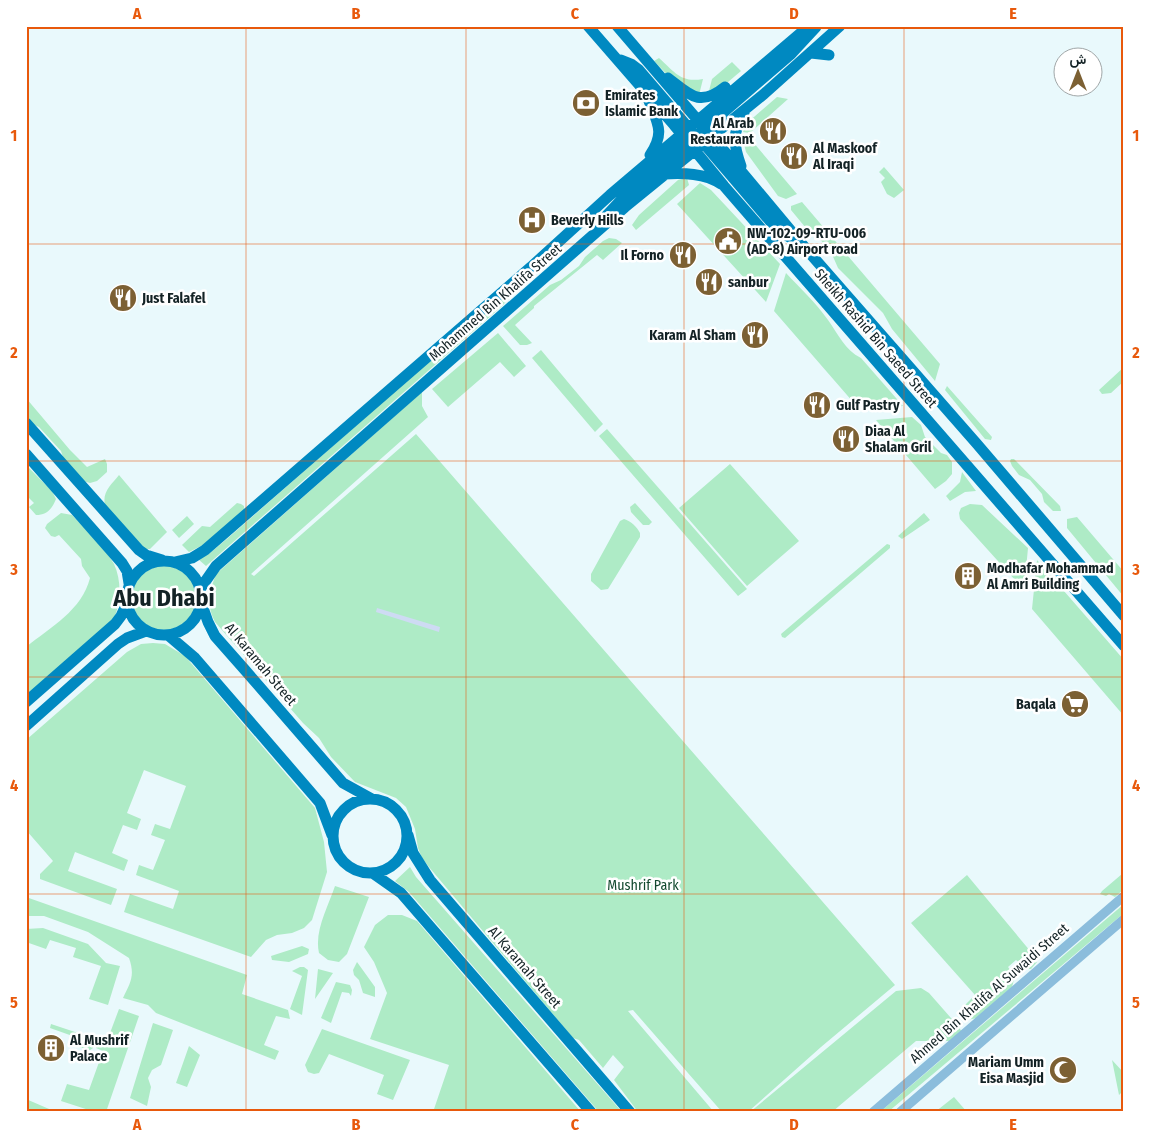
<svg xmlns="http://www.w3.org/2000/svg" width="1150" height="1138" font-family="'Fira Sans Condensed',Vazirmatn,sans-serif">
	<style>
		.green { fill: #aeebc6 }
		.water { fill: #cedbf3 }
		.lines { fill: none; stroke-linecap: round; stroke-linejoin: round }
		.minor { stroke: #8bbddc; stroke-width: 9 }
		.major { stroke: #0089c1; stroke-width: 11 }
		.grid { fill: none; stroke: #e8590c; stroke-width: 1; stroke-opacity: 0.55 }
		.labels { text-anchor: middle; stroke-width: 5; stroke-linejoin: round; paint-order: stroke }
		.poi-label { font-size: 14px; font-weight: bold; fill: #132225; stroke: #fff; text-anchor: start }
		.street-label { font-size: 14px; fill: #132225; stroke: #fff }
		.park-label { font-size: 14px; fill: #12482e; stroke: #fff }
		.town-label { font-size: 24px; font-weight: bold; fill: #132225; stroke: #fff }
		.neatline { fill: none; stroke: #e8590c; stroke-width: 2 }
		.grid-label { font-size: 16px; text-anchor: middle; font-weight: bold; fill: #e8590c }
	</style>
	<rect width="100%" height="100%" fill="#e9f9fc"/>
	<!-- green -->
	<path class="green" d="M659,58c16,14 21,25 44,21l-4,16 -20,-8 -25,-26z
		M732,62l9,9 -26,22 -7,2 4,-16z
		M777,97l11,2 -38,34 -7,-1 4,-9z
		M743,140l10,2 44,52 -11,5 -8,-3 -32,-44z
		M884,167l20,23 -10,8 -7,-4 -6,-12 4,-4 -6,-6z
		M687,178l2,7 -53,45 -4,-5 7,-10 39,-35z
		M700,183l11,7 69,74 -14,38 -89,-98z
		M802,202l138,162 -5,17 -43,-52 -9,-16 -45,-45 -7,-16 -13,-15 -8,-4 -19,-23v-4z
		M609,238l7,1 6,4 -19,17 -6,-5 -63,51v2l-19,17 17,18 -5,2h-7l-17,-19 47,-41 11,-5 18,-14 6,-9 18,-16z
		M531,272l1,2 -30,32 -296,260 -8,-7 12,-6 18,-15z
		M786,273c14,15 30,30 42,47 10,14 17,30 33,38l42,48 -43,4 -86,-99z
		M498,333l28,33 -12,11 -14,-15 -52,45 -16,-18z
		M541,350l62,74 -8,8 -63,-74z
		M1124,367v14l-13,12 -9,1 -3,-4z
		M947,386l45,51 -1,3 -6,-1 -40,-49z
		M422,392v14l6,11 -177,157 3,2 162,-142 479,551 -74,62 -73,65h-26l-89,-102 -5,1 86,101h-76l-24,-32 10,-13 -11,-12 -10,13 -24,-28 -6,-2 -144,-171 -7,-9 -4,-10 -3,-19 -9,-22 -10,-9 -41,-16 -24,-25 -12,-19 -16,-15 -88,-101c-9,-18 -6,-29 1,-48z
		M26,398l44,52 17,17 18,-8 2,5v8l-10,9 -7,2 -7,-2 -18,-18 -4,-12 -22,-24 -13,-6z
		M912,417l9,8 4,12 16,16 6,2 5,7v12l-6,7 -11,8 -59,-69z
		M607,429l140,160 -9,7 -139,-160z
		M1011,459h3l46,47 1,5h-8l-9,-9 -2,-8 -12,-14 -11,-5 -7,-9 -2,-5z
		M730,464l69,77 -52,45 -68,-78z
		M26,465l26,26 4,8c-4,10 -9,16 -20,16l-7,-8 5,-4 -8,-8z
		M962,472l14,19 -11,1 -15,9 -4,-5 14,-14z
		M119,475l48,57 -17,17h-5l-40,-44c-3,-13 6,-20 14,-30z
		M237,503l4,1 3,2v4l-41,35 -14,7 -7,-7 20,-19 8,1z
		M635,503l17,19 -3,3h-6l-12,-13 -1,-5z
		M970,504l12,1 46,43 -4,42 -64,-71 -1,-6 2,-5z
		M61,513l11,2c14,15 32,31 42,49 7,15 7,34 2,49 -5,16 -73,69 -90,83v-49c25,-20 56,-37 64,-69l-8,-12 -1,-7 -22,-24 -4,2 -4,-1 -6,-8 2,-4z
		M924,513l6,7 -28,19 -4,-3z
		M187,516l7,8 -15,14 -7,-8z
		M1077,517l47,55v25l-57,-69v-9z
		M624,519c7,2 13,8 16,14v4l-32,52 -7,1 -10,-9v-7l29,-53z
		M887,544l3,1v3l-105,90 -3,-1 -1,-3z
		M1037,560l87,100v56l-92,-107z
		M132 598a32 32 0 1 1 64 0a32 32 0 1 1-64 0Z
		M153,643l12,1 20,12 130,152 9,34 3,30 -15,48 -8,8 -12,5 -15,2 -11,5 -15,17 -127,-45 6,-18 43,15 6,-18 -43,-16 3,-10 14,5 12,-30 -14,-5 4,-11 15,5 16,-43 -42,-16 -17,43 14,6 -4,11 -14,-5 -11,28 16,7 -4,11 -49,-19 -7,19 49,18 -6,16 -71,-26v-5l13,-13 -27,-31v-90l101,-88 14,-8z
		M410,867l6,10 206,235h-23l-190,-220 -14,-11z
		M1124,868v21l-9,8 -6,-3 -3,2 -6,-2 2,-3 20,-17z
		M967,875l69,83 1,4 -6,7h-5l-10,-9 -8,7c6,7 7,11 4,20l-35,31 -10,2 -8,-9 16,-16 -64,-72z
		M335,886l34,11 -22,57 -8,8 -11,-2 -9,-7c-5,-22 9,-46 16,-67z
		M26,897l221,78 -5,19 46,16 2,9 -14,-3 -12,29 15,6 -4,9 -119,-47 -8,-8 -25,-7c8,-16 12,-23 6,-40l-41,-26 -44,-16h-18z
		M1124,904v9l-236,199h-8z
		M388,915h14l15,6 164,191h-148l16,-47 -79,-26 17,-46 -13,-31 -10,-15 11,-22z
		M43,928l45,16 18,19 14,3 -12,39 -19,-6 12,-33 -28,-9 3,-9 -26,-8 -4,9 -20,-7v-13z
		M302,946l7,3 -1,5 -19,8 -17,-2 -1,-4z
		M357,962l18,25v10l-12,-4 -4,-13 -5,-5 -1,-5z
		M300,967h4l4,3 -6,45 -12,-6 12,-33 -10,-5z
		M318,969l15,4 -18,26z
		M336,982l14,3 2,5 -1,6 -2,-3 -7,-1 -11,31 -10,-5z
		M921,988l8,5 29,33 4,6 -12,9h-34l-84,71h-82l146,-121z
		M119,1009l20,7 -33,96h-11l-34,-11 6,-17 22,6 14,-39 -7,-3 3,-9 11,-6z
		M153,1023l20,7 -12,35 -9,5 -4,8 3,9 -4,19 -17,-8z
		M51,1024l45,15 -3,9 -3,2 -11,-3 2,-8 -31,-11z
		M322,1029l88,31 -17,40 -16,-6 7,-19 -55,-21 -10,19 -5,1 -6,-2 -3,-7z
		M189,1046l11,9 -13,32 -11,-4z
		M1112,1060l12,13v17l-5,5z
		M954,1097l13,15h-32z
		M26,1099l30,13h-30z"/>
	<!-- water -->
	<path class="water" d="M377,608l63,19 -1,5 -63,-20z"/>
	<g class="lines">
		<!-- minor -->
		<path class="minor" d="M873,1112l251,-216
			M900,1112l224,-193"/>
		<!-- major -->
		<path class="major" d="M588,26l86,99 50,61 400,460
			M617,26l109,127 81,97 170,194 147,172
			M811,53l18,2
			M621,60l10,4 8,6 54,63
			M668,78c21,16 31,30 57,9
			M649,101c9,23 16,32 1,54
			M699,138l71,83 13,12 8,5
			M694,150l3,-13 6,-7 88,-76 25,-27
			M741,166c-8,-23 -9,-32 3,-53
			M664,174c19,-1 41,-1 57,10
			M607,215l15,-16 72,-61
			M26,423l113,127 7,5 16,5
			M26,454l96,109 5,8 2,12
			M127 598a37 37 0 1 1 74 0a37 37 0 1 1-74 0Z
			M175,562l17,-4 13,-8 326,-283 79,-72 199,-169
			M200,589l16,-23 409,-359 139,-113 76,-68
			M201,602l7,20 7,14 30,34 98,113 29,16
			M168,635l27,23 125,145 12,32
			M26,702l89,-78 6,-8 6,-13
			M26,726l92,-82 9,-6 19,-7
			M333 836a37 37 0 1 1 74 0a37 37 0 1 1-74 0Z
			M408,835l5,18 17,27 200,232
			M374,874l27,19 190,219"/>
	</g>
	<!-- grid -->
	<path class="grid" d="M246,26v1086M466,26v1086M684,26v1086M904,26v1086M26,244h1098M26,461h1098M26,677h1098M26,894h1098"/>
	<!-- icons -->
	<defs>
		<symbol id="bank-disc" viewBox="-11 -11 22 22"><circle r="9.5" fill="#7c6033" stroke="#fff"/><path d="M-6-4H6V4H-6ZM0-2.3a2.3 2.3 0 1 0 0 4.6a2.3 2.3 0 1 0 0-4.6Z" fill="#fff"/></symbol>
		<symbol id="restaurant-disc" viewBox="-11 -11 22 22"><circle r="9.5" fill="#7c6033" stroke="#fff"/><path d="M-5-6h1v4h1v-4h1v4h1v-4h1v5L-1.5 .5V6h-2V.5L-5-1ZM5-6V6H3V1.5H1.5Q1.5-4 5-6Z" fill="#fff"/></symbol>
		<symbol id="hospital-disc" viewBox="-11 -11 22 22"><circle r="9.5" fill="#7c6033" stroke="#fff"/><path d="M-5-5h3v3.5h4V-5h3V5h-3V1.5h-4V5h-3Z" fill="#fff"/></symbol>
		<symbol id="civic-disc" viewBox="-11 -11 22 22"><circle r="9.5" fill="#7c6033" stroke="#fff"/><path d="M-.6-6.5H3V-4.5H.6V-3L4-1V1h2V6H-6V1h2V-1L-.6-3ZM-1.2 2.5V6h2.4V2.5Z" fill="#fff"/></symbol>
		<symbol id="building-disc" viewBox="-11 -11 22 22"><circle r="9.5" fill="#7c6033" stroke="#fff"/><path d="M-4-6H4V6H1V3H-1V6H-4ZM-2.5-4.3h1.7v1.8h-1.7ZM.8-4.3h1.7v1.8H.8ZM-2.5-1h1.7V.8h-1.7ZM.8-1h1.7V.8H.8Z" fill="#fff"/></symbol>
		<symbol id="supermarket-disc" viewBox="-11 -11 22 22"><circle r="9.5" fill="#7c6033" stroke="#fff"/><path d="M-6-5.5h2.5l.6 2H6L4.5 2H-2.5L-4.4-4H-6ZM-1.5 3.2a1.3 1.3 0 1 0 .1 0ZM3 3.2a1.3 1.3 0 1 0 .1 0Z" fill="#fff"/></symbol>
		<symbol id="mosque-disc" viewBox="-11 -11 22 22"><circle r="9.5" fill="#7c6033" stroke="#fff"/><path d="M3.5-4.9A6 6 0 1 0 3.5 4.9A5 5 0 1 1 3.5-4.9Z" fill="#fff"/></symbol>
	</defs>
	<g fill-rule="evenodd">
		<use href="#bank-disc" x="570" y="87" width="32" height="32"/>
		<use href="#restaurant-disc" x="757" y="115" width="32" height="32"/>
		<use href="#restaurant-disc" x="778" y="140" width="32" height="32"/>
		<use href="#hospital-disc" x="516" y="204" width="32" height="32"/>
		<use href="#civic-disc" x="712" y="225" width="32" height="32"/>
		<use href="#restaurant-disc" x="667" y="239" width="32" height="32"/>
		<use href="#restaurant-disc" x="693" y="266" width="32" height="32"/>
		<use href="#restaurant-disc" x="107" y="282" width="32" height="32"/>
		<use href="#restaurant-disc" x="739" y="319" width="32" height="32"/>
		<use href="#restaurant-disc" x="801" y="389" width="32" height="32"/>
		<use href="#restaurant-disc" x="830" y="423" width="32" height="32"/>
		<use href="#building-disc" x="952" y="560" width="32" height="32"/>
		<use href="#supermarket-disc" x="1059" y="688" width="32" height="32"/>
		<use href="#building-disc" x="35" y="1032" width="32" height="32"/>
		<use href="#mosque-disc" x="1047" y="1054" width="32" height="32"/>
	</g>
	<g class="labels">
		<!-- poi labels -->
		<g class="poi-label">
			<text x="605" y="100">Emirates<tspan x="605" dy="16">Islamic Bank</tspan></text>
			<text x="754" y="128" text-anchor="end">Al Arab<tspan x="754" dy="16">Restaurant</tspan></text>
			<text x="813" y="153">Al Maskoof<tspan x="813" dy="16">Al Iraqi</tspan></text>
			<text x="551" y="225">Beverly Hills</text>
			<text x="747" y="238">NW-102-09-RTU-006<tspan x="747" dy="16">(AD-8) Airport road</tspan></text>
			<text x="664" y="260" text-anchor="end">Il Forno</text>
			<text x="728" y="287">sanbur</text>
			<text x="142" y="303">Just Falafel</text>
			<text x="736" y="340" text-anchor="end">Karam Al Sham</text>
			<text x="836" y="410">Gulf Pastry</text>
			<text x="865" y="436">Diaa Al<tspan x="865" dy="16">Shalam Gril</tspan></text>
			<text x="987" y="573">Modhafar Mohammad<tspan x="987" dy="16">Al Amri Building</tspan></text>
			<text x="1056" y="709" text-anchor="end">Baqala</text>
			<text x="70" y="1045">Al Mushrif<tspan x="70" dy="16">Palace</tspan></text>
			<text x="1044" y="1067" text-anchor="end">Mariam Umm<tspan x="1044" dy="16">Eisa Masjid</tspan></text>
		</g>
		<!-- street labels -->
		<g class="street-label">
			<text transform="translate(495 302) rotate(-41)" y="5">Mohammed Bin Khalifa Street</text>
			<text transform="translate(876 338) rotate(49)" y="5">Sheikh Rashid Bin Saeed Street</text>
			<text transform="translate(261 664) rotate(50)" y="5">Al Karamah Street</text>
			<text transform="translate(525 967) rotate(49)" y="5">Al Karamah Street</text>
			<text transform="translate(989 993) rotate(-41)" y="5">Ahmed Bin Khalifa Al Suwaidi Street</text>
		</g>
		<!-- park labels -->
		<g class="park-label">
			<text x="643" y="890">Mushrif Park</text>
		</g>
		<!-- town labels -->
		<g class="town-label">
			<text x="164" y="606">Abu Dhabi</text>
		</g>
	</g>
	<!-- border -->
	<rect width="1150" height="1138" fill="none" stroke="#ffffff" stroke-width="55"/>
	<!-- north arrow -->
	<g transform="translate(1078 72)"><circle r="24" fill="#ffffff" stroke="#a1a7a8"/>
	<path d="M0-4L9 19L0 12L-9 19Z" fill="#7c6033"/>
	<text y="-8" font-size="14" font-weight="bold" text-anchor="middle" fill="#132225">ش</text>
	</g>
	<rect x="28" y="28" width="1094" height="1082" class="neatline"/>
	<g class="grid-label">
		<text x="137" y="19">A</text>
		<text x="356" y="19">B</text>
		<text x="575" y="19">C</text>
		<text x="794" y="19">D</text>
		<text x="1013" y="19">E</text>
		<text x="14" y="141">1</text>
		<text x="1136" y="141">1</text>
		<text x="14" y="358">2</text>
		<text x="1136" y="358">2</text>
		<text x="14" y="575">3</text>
		<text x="1136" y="575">3</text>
		<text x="14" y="791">4</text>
		<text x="1136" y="791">4</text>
		<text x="14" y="1008">5</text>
		<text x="1136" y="1008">5</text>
		<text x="137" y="1130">A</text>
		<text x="356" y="1130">B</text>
		<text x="575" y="1130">C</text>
		<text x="794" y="1130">D</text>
		<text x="1013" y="1130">E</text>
	</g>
</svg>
